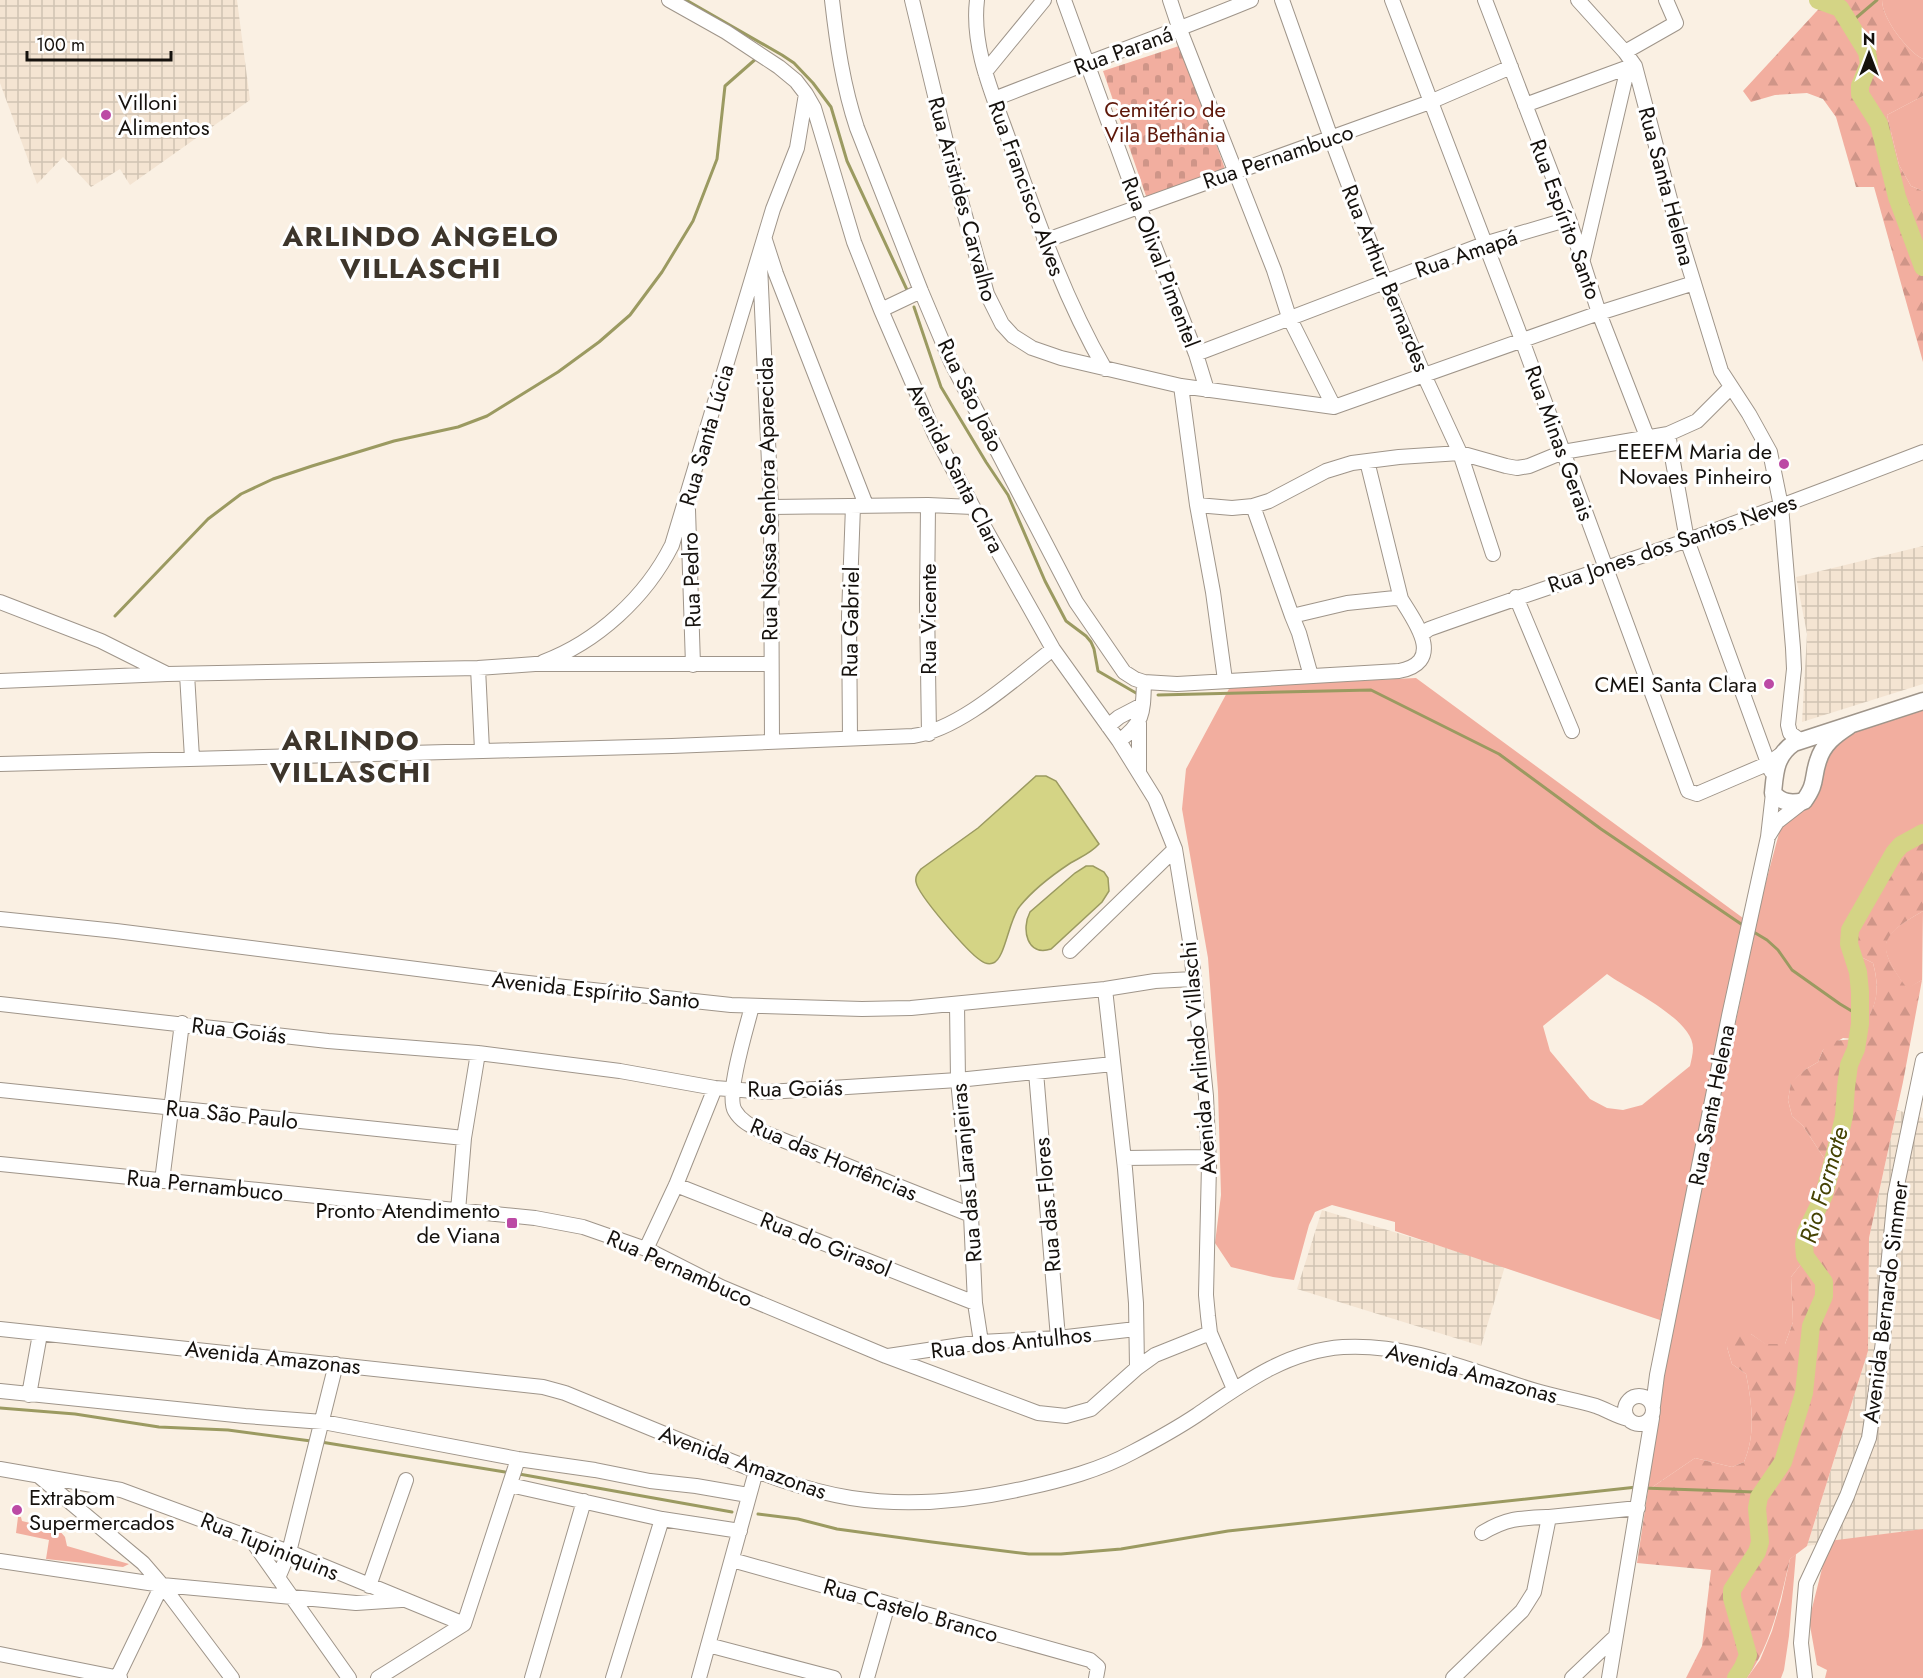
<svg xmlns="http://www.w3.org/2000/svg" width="1923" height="1678" font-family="Jost,sans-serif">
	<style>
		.industrial { fill: url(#industrial-grid) }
		.grass { fill: #f2ae9f; fill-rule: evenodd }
		.forest { fill: url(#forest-firs) }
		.cemetery { fill: url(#cemetery-stones) }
		.water { fill: #d4d485; stroke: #9b9a61; stroke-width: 1.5 }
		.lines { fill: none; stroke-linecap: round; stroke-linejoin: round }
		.stream { stroke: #9b9a61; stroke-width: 3 }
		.river { stroke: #d4d485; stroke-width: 18 }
		.minor-casing { stroke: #9f958a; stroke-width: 16 }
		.major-casing { stroke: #9f958a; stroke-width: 19 }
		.minor { stroke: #fff; stroke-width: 14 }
		.major { stroke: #fff; stroke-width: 16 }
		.poi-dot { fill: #bc4aa5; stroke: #fff; stroke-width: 2 }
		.labels { text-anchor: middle; stroke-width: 6; stroke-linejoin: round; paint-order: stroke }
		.street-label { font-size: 22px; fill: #15110d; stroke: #fff }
		.poi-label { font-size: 22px; fill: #15110d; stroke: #fff; text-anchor: end }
		.park-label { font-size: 22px; fill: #5d1709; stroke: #fff }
		.water-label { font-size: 24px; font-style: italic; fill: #454303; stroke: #fff }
		.district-label { font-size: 28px; font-weight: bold; letter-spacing: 1.5px; fill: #3d352b; stroke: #fff }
	</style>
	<defs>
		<pattern id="industrial-grid" width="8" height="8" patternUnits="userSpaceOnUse" patternTransform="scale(1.5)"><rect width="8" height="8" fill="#f4e4d2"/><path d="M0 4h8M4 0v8" fill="none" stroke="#d0c3b3"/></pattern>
		<pattern id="forest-firs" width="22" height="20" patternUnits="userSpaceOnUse" patternTransform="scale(1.5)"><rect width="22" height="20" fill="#f2ae9f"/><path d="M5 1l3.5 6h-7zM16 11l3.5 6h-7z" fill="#cf9588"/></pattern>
		<pattern id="cemetery-stones" width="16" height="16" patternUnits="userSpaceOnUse" patternTransform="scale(1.5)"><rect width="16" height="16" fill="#f2ae9f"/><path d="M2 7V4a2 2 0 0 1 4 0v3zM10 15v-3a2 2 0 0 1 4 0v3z" fill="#cf9588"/></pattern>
	</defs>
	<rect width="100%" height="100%" fill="#faf0e3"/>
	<!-- industrial -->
	<path class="industrial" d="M0,0h237l13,100 -120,85 -10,-16 -29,18 -28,-30 -26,27 -37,-101z
		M1923,546v138l-121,38 5,-88 -11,-57z
		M1897,1110l26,8v411l-116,17 61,-195 1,-113z
		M1322,1210l183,56 -24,80 -184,-57z"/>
	<!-- grass -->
	<path class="grass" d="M1882,0h41v59c-16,-8 -41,-41 -41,-59z
		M1923,96v95l-12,-5 -12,-21 -12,-50z
		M1416,678l327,240 -83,402 -265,-89v-9l-63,-17 -17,7 -6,13 -15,55 -21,-3 -42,-10 -16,-24 6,-48 -3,-104 -10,-133 -26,-149 4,-40 44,-82zM1607,974c22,16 86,45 86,74 0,6 -2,13 -3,18l-48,39 -19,5 -16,-2 -17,-9 -40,-48 -7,-25z
		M1923,710v129l-5,2 -69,110 24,12c9,34 1,49 -19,76l-11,-1 -20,12 -5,12 -12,7 -15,14 -3,17 4,16 11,10 23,35 3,36 -14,35 -6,22 -18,23 2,45 -8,22h-20l-14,-10 -24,13 5,17 14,10c6,29 10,60 -2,88l-12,5 -37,-9 -47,32 18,-126 48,-240 49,-231 19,-71 39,-63 17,-21z
		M1923,911l-1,69 -15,9c-31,-43 -30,-52 16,-78z
		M18,1517h3l1,4 37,9 6,7 2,9 62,18 -6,3 -77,-8 3,-19 -33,-7z
		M1923,1529v149h-98l2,-8 -10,-5 -8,-45 20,-79z
		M1796,1554l-7,82 -5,34 -3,8h-34l13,-18 12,-29 9,-30 9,-42z"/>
	<!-- forest -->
	<path class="forest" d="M1827,0h55c0,18 25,51 41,59v37l-36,19 12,50 12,21 12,5v171l-49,-175h-18l-20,-70 -13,-18 -16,-6 -32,2 -24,7 -8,-11z
		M1923,839v72c-45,26 -47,35 -16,77l15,-8 -19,102 -34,156 -1,113 -61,195 -17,13c-10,42 -18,84 -43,119h-61l16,-32 9,-76 -74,-7 11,-73 47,-32 37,9 12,-5c12,-28 8,-59 2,-88l-14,-10 -5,-17 7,-14 17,1 15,10h19l8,-22 -2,-45 18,-23 6,-22 14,-35 -3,-36 -23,-35 -11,-10 -4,-16 3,-18 15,-13 12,-7 5,-12 9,-9 22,-2c20,-27 28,-43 19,-76l-24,-12c0,-5 -1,-13 0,-18 7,-27 49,-83 74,-94z"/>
	<!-- cemetery -->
	<path class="cemetery" d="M1182,45l44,127 -79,27 -44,-128z"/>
	<!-- water -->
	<path class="water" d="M1036,776h10l10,5 43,63c-9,10 -19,13 -30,20 -18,12 -36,26 -49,42 -11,12 -15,54 -27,57 -5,2 -9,0 -13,-3 -12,-8 -62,-65 -64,-78 -1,-6 2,-9 5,-13l57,-41z
		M1086,866h7l11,6 4,6 1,13 -7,11 -51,47c-24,8 -30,-20 -21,-37l45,-39z"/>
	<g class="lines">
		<!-- stream -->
		<path class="stream" d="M686,0l96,55 12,8 19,20 18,24 16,54 61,131
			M1850,23l27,-23
			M914,307l27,80 45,75 22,33 37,86 21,40 20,15 5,6 3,7 4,22 38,22
			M115,616l93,-97 33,-25 32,-15 39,-13 82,-25 64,-14 29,-11 71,-44 41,-30 31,-27 32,-43 31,-51 24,-62 8,-73 33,-29
			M1158,695l213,-5 128,64 102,75 143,97
			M1752,931l15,9 11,10 14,20 48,34 20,12
			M0,1408l75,6 84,13 69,3 83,11
			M321,1442l184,30
			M519,1474l213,38
			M1643,1488l111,4 5,4
			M758,1514l40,5 39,10 95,13 97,12h32l60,-5 107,-18 409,-44"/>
		<!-- river -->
		<path class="river" d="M1818,0l22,8 27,44 2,12 -9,22v8l19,30 18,73 26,70
			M1736,1678l7,-11 5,-12 -16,-57v-8l25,-38 3,-10 -3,-34 2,-11 24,-35 21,-69 7,-67 13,-30v-14l-19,-26 -1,-11 2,-13 18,-37 15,-57 5,-22 2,-29 3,-22 7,-16 4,-25v-32l-2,-20 -9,-28 1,-14 44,-77 7,-8 22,-12"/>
		<defs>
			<path id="minor" d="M669,0l57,32 53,35 17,14 10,13 8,14 40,134 27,68 54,125 38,72 80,142 66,92 36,58 20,50 15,92 16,155 3,69 -3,130 2,21 2,17 24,56
				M832,0c5,44 11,86 25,128l64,163 30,71 125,240 48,70 11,7 9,3 33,2 222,-13c46,-9 17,-48 2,-72l-6,-1 -48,5 -55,13 7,17 12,43
				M912,0l45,187 30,107 15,30 11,12 19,12 29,10 120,28 153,21 265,-94 95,-30
				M977,0c-6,50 18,99 34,146 27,76 53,152 94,223
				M1064,0l75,206 57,148 11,36
				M1170,0l10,30 94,240 15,47 45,90
				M1282,0l49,138 54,144 39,93 36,78 33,101
				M1392,0l130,340 166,451 9,3 70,-30 13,-9
				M1485,0l84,219 30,94 49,126
				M1578,0l47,52 10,14 46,175 40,130 28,43 21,38 11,54 12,142 1,21 -6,56 2,8 11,8
				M1625,52l51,-29 -10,-23
				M985,72l59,-72
				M994,99c86,-34 172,-64 257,-99
				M1525,105l109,-40
				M765,240l11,34 90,231
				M1044,241l386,-139 81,-35
				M1583,259l45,-192
				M760,265l11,242 1,235
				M881,310l40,-19
				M1196,354l288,-110 85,-25
				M1181,386l16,119 16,87 12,88
				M1668,434l19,106 84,231
				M1367,461l34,138
				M928,505l-1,99 2,130
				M1197,505l35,3 21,-2 16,-5 57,-30 26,-8 47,-6 61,-4 46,13 11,2 12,-2 34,-14 105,-18 29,-13 34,-34
				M1253,506l39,110
				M771,507l157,-2 45,2
				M688,510l5,155
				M1516,597l56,134
				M0,602l101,39 64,32
				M1422,634l7,-5c86,-31 173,-59 259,-89 79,-28 157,-58 235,-88
				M543,662c54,-20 103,-65 129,-117l101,-336 24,-61 9,-54
				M478,668l4,82
				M187,674l5,84
				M0,681l167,-7 311,-6 57,-4h236
				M1108,726l11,-9 23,-12
				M850,738l-1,-122 4,-110
				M1119,741c25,-18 24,-29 25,-59
				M0,764l672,-18 241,-10c48,-7 101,-57 140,-87
				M1139,771v-48
				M1769,835l8,-13 27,-21
				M0,919l116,12 412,52 203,22 131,4 49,-1 194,-19 50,-8 38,-2
				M1070,951l105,-102
				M1105,989l20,180 11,134 1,65
				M0,1004l328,37 150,12 142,18 95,17 53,4 190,-12 155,-16
				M957,1004l1,76 13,135 4,88 6,39
				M752,1006c-5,21 -27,89 -17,105 7,12 19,16 30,22l206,82
				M1036,1072l22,266
				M0,1090l464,48
				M1124,1158l85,-1
				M0,1164l535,54 48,9 63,22 75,38 165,69 152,57 28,3 25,-7 46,-41 18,-13 55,-22
				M162,1181l20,-158
				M676,1185l299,118
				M458,1211l6,-73 14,-85
				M646,1249l30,-64 39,-97
				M0,1329l543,58 22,6c47,19 94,39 141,58 47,19 95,39 145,47 58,9 118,3 175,-10 36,-8 74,-18 107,-36 21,-11 43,-23 64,-37 45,-31 89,-64 146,-68 67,-4 130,25 193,44 20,6 40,9 60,15 11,4 20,10 32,13
				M888,1356l93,-14 77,-4 78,-9
				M0,1391l245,25 78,6 195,37 77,11 55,11 46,5 52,9
				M29,1395l11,-61
				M1625 1410a14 14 0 1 1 28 0a14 14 0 1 1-28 0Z
				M1653,1406l4,-31 72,-359 39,-179 5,-44
				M0,1469l121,21 168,62 175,72
				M40,1477l103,86 19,22 70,93
				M510,1485l152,34 78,12
				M1482,1533c25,-15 38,-15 67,-16
				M250,1538l99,140
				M732,1560l358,100 8,7 -2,11
				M0,1561l162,24 194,18 45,-3
				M278,1578l11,-26 47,-188
				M369,1586l37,-106
				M708,1645l126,33
				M0,1654l120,24
				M117,1678l45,-93
				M378,1678l86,-54 54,-165
				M532,1678l52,-177
				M613,1678l49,-159
				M699,1678l57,-207
				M867,1678l21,-74
				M1453,1678l69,-67 12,-19 15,-75 89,-9
				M1572,1678l43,-41
				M1609,1678l43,-260
				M1805,1678l-4,-35 5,-59 41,-88 22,-58 14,-96 3,-54 9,-93 28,-135"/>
			<path id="major" d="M1849,726c-14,9 -26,18 -31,35 -6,18 -1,22 -14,40 -13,3 -22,2 -31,-8 2,-20 2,-37 21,-50l129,-42"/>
		</defs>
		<!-- minor casing -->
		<use href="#minor" class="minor-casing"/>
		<!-- major casing -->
		<use href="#major" class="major-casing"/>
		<!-- minor -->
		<use href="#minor" class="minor"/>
		<!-- major -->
		<use href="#major" class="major"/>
	</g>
	<!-- markers -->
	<g class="poi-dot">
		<circle cx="106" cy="115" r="6"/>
		<circle cx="1784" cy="464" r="6"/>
		<circle cx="1769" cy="684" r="6"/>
		<rect x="506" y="1217" width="12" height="12" rx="3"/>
		<circle cx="17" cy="1510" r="6"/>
	</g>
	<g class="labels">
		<!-- street labels -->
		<g class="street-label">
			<text transform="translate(1123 50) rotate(-20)" y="8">Rua Paraná</text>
			<text transform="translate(1278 156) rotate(-19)" y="8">Rua Pernambuco</text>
			<text transform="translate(1667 186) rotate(75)" y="8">Rua Santa Helena</text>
			<text transform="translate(1027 188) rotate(70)" y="8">Rua Francisco Alves</text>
			<text transform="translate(963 199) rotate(75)" y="8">Rua Aristides Carvalho</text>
			<text transform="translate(1566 219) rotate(70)" y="8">Rua Espírito Santo</text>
			<text transform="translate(1466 253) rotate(-19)" y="8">Rua Amapá</text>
			<text transform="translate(1161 262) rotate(69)" y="8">Rua Olival Pimentel</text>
			<text transform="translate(1386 278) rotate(68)" y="8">Rua Arthur Bernardes</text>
			<text transform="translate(971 395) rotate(64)" y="8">Rua São João</text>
			<text transform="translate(706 435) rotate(-74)" y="8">Rua Santa Lúcia</text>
			<text transform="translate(1560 443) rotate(70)" y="8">Rua Minas Gerais</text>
			<text transform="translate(956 468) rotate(63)" y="8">Avenida Santa Clara</text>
			<text transform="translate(767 499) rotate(-91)" y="8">Rua Nossa Senhora Aparecida</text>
			<text transform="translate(1672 543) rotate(-19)" y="8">Rua Jones dos Santos Neves</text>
			<text transform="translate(691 580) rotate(-92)" y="8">Rua Pedro</text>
			<text transform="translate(928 619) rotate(-90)" y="8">Rua Vicente</text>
			<text transform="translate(850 622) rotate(-89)" y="8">Rua Gabriel</text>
			<text transform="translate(596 990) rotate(6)" y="8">Avenida Espírito Santo</text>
			<text transform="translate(239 1030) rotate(7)" y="8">Rua Goiás</text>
			<text transform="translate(1198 1058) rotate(-95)" y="8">Avenida Arlindo Villaschi</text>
			<text transform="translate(795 1088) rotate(-1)" y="8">Rua Goiás</text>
			<text transform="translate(1711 1105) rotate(-79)" y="8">Rua Santa Helena</text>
			<text transform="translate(232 1114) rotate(6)" y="8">Rua São Paulo</text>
			<text transform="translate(834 1159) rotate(23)" y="8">Rua das Hortências</text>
			<text transform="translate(966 1173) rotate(-95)" y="8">Rua das Laranjeiras</text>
			<text transform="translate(205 1185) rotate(6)" y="8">Rua Pernambuco</text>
			<text transform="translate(1047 1205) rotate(-95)" y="8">Rua das Flores</text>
			<text transform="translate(826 1244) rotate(22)" y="8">Rua do Girasol</text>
			<text transform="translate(680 1268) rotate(24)" y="8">Rua Pernambuco</text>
			<text transform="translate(1885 1302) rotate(-83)" y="8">Avenida Bernardo Simmer</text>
			<text transform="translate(1011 1342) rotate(-6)" y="8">Rua dos Antulhos</text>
			<text transform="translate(273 1357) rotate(6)" y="8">Avenida Amazonas</text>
			<text transform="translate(1472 1373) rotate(15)" y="8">Avenida Amazonas</text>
			<text transform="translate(743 1462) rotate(20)" y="8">Avenida Amazonas</text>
			<text transform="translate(270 1546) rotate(22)" y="8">Rua Tupiniquins</text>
			<text transform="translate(911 1610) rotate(16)" y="8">Rua Castelo Branco</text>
		</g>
		<!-- poi labels -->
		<g class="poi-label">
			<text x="118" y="110" text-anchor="start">Villoni<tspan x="118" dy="25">Alimentos</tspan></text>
			<text x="1772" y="459">EEEFM Maria de<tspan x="1772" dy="25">Novaes Pinheiro</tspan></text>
			<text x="1757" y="692">CMEI Santa Clara</text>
			<text x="500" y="1218">Pronto Atendimento<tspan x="500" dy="25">de Viana</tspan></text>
			<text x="29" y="1505" text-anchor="start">Extrabom<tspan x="29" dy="25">Supermercados</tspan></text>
		</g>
		<!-- park labels -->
		<g class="park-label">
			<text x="1165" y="117">Cemitério de<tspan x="1165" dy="25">Vila Bethânia</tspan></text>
		</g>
		<!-- water labels -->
		<g class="water-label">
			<text transform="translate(1824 1185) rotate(-74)" y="8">Rio Formate</text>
		</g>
		<!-- district labels -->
		<g class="district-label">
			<text x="421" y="246">ARLINDO ANGELO<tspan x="421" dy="32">VILLASCHI</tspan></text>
			<text x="351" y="750">ARLINDO<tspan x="351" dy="32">VILLASCHI</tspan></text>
		</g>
	</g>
	<!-- north arrow -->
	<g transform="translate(1869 54)" stroke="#ffffff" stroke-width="4.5" paint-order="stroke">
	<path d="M0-4.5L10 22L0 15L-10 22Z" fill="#15110d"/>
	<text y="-9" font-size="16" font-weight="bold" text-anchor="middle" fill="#15110d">N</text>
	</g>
	<!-- scale -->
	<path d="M27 51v9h144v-9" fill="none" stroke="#15110d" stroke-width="3"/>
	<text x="36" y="51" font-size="18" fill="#15110d" stroke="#ffffff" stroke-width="4.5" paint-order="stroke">100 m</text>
</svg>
